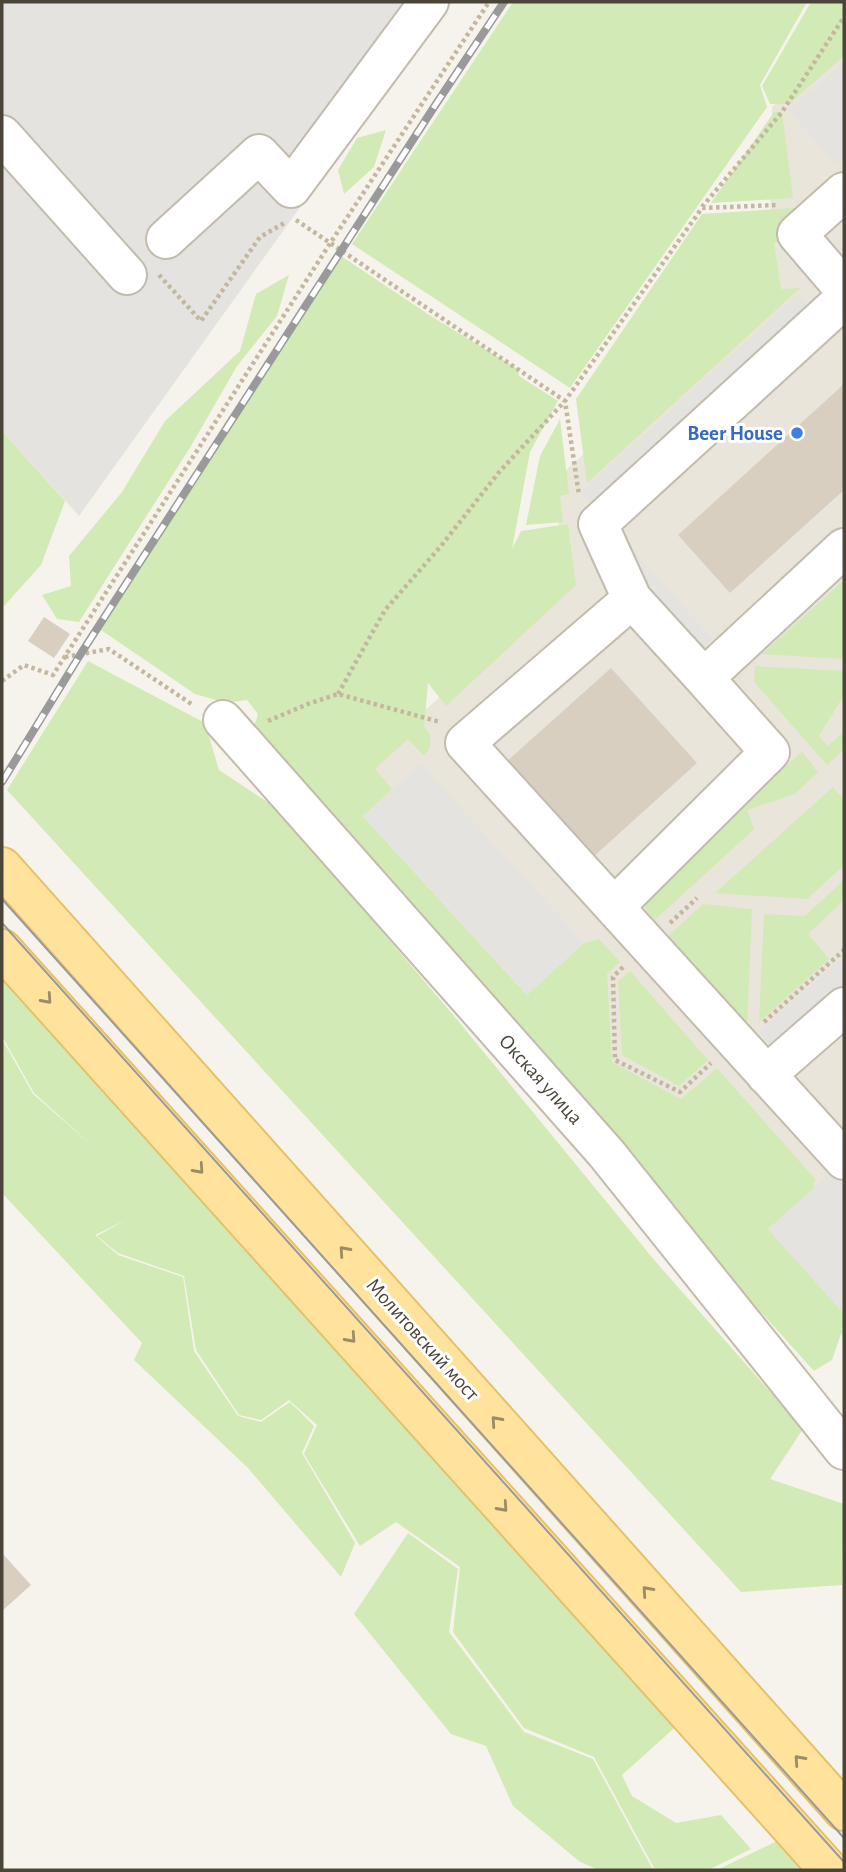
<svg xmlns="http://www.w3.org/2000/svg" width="846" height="1872" font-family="'Alegreya Sans',sans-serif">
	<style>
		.residential { fill: #eae5da }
		.green { fill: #d2eab5 }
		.parking { fill: #e5e3e0 }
		.building { fill: #d8cfc1 }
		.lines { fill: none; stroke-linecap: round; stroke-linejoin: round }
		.minor-casing { stroke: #c2bbae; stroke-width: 42 }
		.major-casing { stroke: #e6c16a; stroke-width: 42 }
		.path { stroke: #c4b79f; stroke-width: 4.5; stroke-dasharray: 3.5 3.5; stroke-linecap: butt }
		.minor { stroke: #fff; stroke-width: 38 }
		.major { stroke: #ffe39c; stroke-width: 38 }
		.tram { stroke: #9a9a9a; stroke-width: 2 }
		.rail-casing { stroke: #9a9a9a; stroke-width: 8 }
		.rail { stroke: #fff; stroke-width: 5; stroke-dasharray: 16; stroke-linecap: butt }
		.oneway { stroke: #9c8c66 }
		.shop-dot { fill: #3f7fe0; stroke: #fff; stroke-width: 2.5 }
		.labels { text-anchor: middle; stroke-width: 6; stroke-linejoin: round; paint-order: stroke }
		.shop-label { font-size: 21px; font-weight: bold; fill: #366cbe; stroke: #fff; text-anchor: end }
		.street-label { font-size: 21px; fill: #4b4439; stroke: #fff }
	</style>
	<rect width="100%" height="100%" fill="#f6f3ec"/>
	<!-- residential -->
	<path class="residential" d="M844,43v1295l-505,-549 224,-205 -8,-104 214,-194 3,-179z"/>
	<!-- green -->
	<path class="green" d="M513,2h294l-47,83 7,22 -197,281 -218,-144z
		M811,2h33v54l-55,48h-19l-8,-18z
		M774,112h8l11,86 -82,5z
		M386,130l-12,37 -30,27 -6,-24 19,-32z
		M794,208l-2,32 -18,3 7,46 19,-1 -213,195 -11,-84 126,-185z
		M341,256l93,62 84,51 1,7 39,25 -28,51 -18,97 9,-18 47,-7 8,61 -130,121 -18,-23 -4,44 6,7v14l-6,8 -16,-17 -33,30 17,20 -29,27 164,179 57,-52 15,-4 21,23 -13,12 5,88 69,37 36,-31 98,111 -2,11 -45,39 76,85v11l-12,35 -18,11 -478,-530 -84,-107 6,-20 -11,-14 -21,3 -31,-9 -94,-64z
		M289,275l-12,41 -40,50 -46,80 -112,176 -22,-3 -15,-24 29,-9 -2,-30 53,-64 43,-71 75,-70 16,-57z
		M560,419l9,75 -9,2 3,26 -37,3 14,-69z
		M2,431l63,70 -24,64 -37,41h-2z
		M844,580v79l-82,-5z
		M88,661l117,62 14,47 59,39 181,213 196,239 148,168 -33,50 74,25 -2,81 -101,7 -734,-802z
		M755,666l89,5v24l-25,41 9,10 16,-15v18l-17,16 -73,-83z
		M802,752l16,20 -23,22 -48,16 7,19 -99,91c-11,-12 -15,-17 -6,-32z
		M833,787l11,13v65l-37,34 -92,-6z
		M844,880v20l-36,34 21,25 -70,63 5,-108 41,2z
		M703,904l49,5 -5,117 -79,-90z
		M630,971l78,89 -29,26 -57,-31 -4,-74z
		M2,973l679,749 -59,53 10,21 44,27 45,-8 30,34 -43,21h-44l-10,-2 -60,-111 -70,-29 -71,-96 7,-65 -64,-45 -36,24 -56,-92 13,-29 -28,-25 -28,20 -22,-5 -43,-65 -12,-74 -66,-23 -21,-17 29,-16 -31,15 23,20 65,22 11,74 44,65 23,6 29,-20 24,24 -12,27 53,90 -14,34 -93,-109 -114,-108 8,-17 -140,-150v-154l31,55 63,55 -62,-56 -32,-57z
		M408,1533l50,36 -9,63 75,100 69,27 60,111h-54l-19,-8 -67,-56 -27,-60 -35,-12 -97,-120z
		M779,1840l28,30h-90z"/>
	<!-- parking -->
	<path class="parking" d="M2,2h434l6,7 -363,507 -77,-85z
		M844,61v97l-8,6 -48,-54z
		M798,294l15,17 -218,198 -15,-16z
		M631,548l82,91 -13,12 -82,-91z
		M420,763l164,180 -57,52 -164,-179z
		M838,961l6,7v18l-70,64 -16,-18z
		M835,1169l9,10v135l-76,-85z"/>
	<!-- building -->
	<path class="building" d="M844,384v106l-114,103 -52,-58z
		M44,617l26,17 -16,24 -26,-17z
		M611,668l86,95 -105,95 -86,-96z
		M2,1553l29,32 -29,26z"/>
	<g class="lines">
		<defs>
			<path id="minor" d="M2,135l125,140
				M844,192l-47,42 47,55
				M166,239l93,-85 32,34 138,-186
				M844,299l-246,225 34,75 -167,144 379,417
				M632,599l72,79 140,-130
				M223,720l383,433 238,297
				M614,907l156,-155 -66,-74
				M766,1075l78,-68"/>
			<path id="major" d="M2,867l842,944
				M2,949l827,921"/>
		</defs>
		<!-- minor casing -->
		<use href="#minor" class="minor-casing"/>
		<!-- major casing -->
		<use href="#major" class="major-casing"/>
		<!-- path -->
		<path class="path" d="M702,207l80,-95 62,-95
			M296,220l269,181 14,94
			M159,275l42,46 59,-84 26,-15
			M65,657l44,-8 84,56
			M2,681l22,-16 29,10 278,-433 158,-240
			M338,694l47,-84 56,-64 59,-75 65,-70 137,-193 76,-3
			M268,721l40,-17 30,-10 102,28
			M670,923l27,-25
			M623,967l-10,10 2,83 65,32 31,-29
			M764,1022l80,-72"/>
		<!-- minor -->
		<use href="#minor" class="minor"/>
		<!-- major -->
		<use href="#major" class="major"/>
		<!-- tram -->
		<path class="tram" d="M2,899l842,939
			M2,923l842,939"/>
		<defs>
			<path id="rail" d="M2,782l78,-127 356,-551 68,-102"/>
		</defs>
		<!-- rail casing -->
		<use href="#rail" class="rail-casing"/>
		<!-- rail -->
		<use href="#rail" class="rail"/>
	</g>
	<!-- one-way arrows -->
	<defs><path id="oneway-chevron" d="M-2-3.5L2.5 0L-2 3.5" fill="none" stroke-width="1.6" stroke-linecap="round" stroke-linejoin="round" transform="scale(1.75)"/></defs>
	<g class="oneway">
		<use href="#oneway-chevron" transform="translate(47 999) rotate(48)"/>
		<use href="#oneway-chevron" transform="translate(199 1169) rotate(48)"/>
		<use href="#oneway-chevron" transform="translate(344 1251) rotate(-132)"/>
		<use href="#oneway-chevron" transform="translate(351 1338) rotate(48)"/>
		<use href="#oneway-chevron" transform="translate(496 1421) rotate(-132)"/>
		<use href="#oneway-chevron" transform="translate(503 1507) rotate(48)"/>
		<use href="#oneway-chevron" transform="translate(647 1591) rotate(-132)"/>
		<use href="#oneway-chevron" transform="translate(799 1760) rotate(-132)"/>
	</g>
	<!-- markers -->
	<circle class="shop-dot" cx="797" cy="433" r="7"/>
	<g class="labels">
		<!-- shop labels -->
		<g class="shop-label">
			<text x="783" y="440">Beer House</text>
		</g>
		<!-- street labels -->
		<g class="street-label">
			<text transform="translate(541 1079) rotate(48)" y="7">Окская улица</text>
			<text transform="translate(423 1339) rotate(48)" y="7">Молитовский мост</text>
		</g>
	</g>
	<!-- border -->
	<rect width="846" height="1872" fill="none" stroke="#4b4439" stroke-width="7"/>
</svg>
